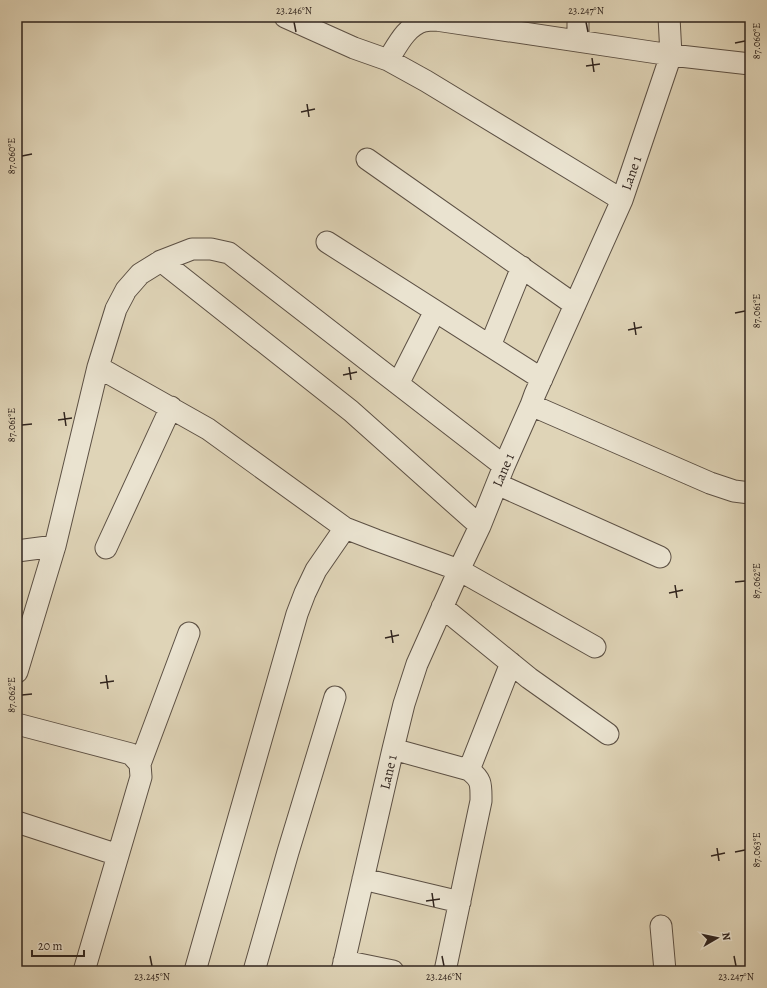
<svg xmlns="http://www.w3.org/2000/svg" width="767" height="988" font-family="Alegreya,serif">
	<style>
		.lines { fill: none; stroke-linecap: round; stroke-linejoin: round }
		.minor-casing { stroke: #5c5044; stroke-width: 23 }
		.minor { stroke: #eae3d0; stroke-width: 21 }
		.ticks { fill: none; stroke: #30241e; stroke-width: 1.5 }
		.labels { text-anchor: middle; stroke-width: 3; stroke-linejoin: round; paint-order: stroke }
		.street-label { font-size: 14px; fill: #30241e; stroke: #eae3d0 }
		.neatline { fill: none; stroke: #30241e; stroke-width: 1.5 }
		.ticks-label { font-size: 10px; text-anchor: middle; fill: #30241e }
	</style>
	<rect width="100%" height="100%" fill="#dfd4b7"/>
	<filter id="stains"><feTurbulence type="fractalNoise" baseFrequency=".005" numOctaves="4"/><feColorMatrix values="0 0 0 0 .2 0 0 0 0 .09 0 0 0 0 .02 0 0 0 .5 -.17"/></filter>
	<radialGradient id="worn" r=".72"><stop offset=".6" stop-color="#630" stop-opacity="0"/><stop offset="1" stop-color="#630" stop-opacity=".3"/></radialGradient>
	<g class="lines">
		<defs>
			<path id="minor" d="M285,17l69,31 34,12 38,21 196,119
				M578,17v24
				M388,60c9,-14 18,-34 36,-39 4,-1 8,-1 12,-1l235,35 -2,-38
				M367,159l208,146
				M327,242l215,137
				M161,261l190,150 129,115
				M490,346l32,-79
				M98,367l110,62 137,99 31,12 83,30 136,77
				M398,384l37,-73
				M531,405l179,78 24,8 16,2
				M497,484l163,73
				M106,548l65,-141
				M17,551l38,-5
				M442,607l87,71 79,56
				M17,672l38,-126 43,-179 18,-58 10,-19 14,-16 21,-13 31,-12h19l18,4 275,213
				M17,724l114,30 9,10 1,13 -57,194
				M393,749l76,21c13,10 12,14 12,31l-36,170
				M140,764l49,-131
				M469,770l42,-107
				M17,822l101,33
				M363,879l97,23
				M661,926l4,45
				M344,961l49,10
				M195,971l102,-357 8,-21 11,-23 29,-42
				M254,971l34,-119 47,-155
				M342,971l51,-222 11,-45 13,-40 42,-94 21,-44 24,-60 27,-61 4,-11 87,-194 49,-145 79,9"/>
		</defs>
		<!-- minor casing -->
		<use href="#minor" class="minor-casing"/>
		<!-- minor -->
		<use href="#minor" class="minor"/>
	</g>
	<!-- ticks -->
	<path class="ticks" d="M294,22l2,10M586,22l2,10M735,43l10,-2M592,58l2,14M586,66l14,-2M307,104l2,13M301,112l14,-3M22,156l10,-2M735,313l10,-2M634,322l2,13M628,330l14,-3M349,367l2,13M343,375l14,-3M64,412l2,14M58,420l14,-2M22,425l10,-1M735,582l10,-1M675,585l2,13M669,593l14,-3M391,630l2,13M385,638l14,-3M106,675l2,14M100,683l14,-2M22,695l10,-1M717,848l2,13M735,852l10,-2M711,856l14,-3M432,893l2,14M426,901l14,-2M150,956l2,10M442,956l2,10M734,956l2,10"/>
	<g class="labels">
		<!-- street labels -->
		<g class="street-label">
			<text transform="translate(631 173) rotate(-71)" y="5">Lane 1</text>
			<text transform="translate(503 470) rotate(-67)" y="5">Lane 1</text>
			<text transform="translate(388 772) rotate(-77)" y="5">Lane 1</text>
		</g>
	</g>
	<!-- margin -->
	<rect width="767" height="988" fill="none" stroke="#dfd4b7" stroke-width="44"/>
	<!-- north arrow -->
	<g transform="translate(717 938) rotate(81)" stroke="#eae3d0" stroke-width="3" paint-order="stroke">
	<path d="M0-3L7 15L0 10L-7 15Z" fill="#30241e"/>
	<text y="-6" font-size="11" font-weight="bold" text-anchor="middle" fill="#30241e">N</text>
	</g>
	<!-- scale -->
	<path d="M32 950v6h52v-6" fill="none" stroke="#30241e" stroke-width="2"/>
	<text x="38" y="950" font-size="12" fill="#30241e" stroke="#eae3d0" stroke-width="3" paint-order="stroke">20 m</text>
	<rect x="22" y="22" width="723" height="944" class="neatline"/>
	<g class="ticks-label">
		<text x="294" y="14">23.246°N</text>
		<text x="586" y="14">23.247°N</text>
		<text transform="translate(756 41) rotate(-90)" y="4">87.060°E</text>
		<text transform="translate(11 156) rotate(-90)" y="4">87.060°E</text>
		<text transform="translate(756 311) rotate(-90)" y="4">87.061°E</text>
		<text transform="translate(11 425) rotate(-90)" y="4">87.061°E</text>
		<text transform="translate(756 581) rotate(-90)" y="4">87.062°E</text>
		<text transform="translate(11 695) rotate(-90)" y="4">87.062°E</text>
		<text transform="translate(756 850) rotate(-90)" y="4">87.063°E</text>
		<text x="152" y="980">23.245°N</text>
		<text x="444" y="980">23.246°N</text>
		<text x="736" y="980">23.247°N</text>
	</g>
	<rect width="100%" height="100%" filter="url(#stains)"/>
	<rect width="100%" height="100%" fill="url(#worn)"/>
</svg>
